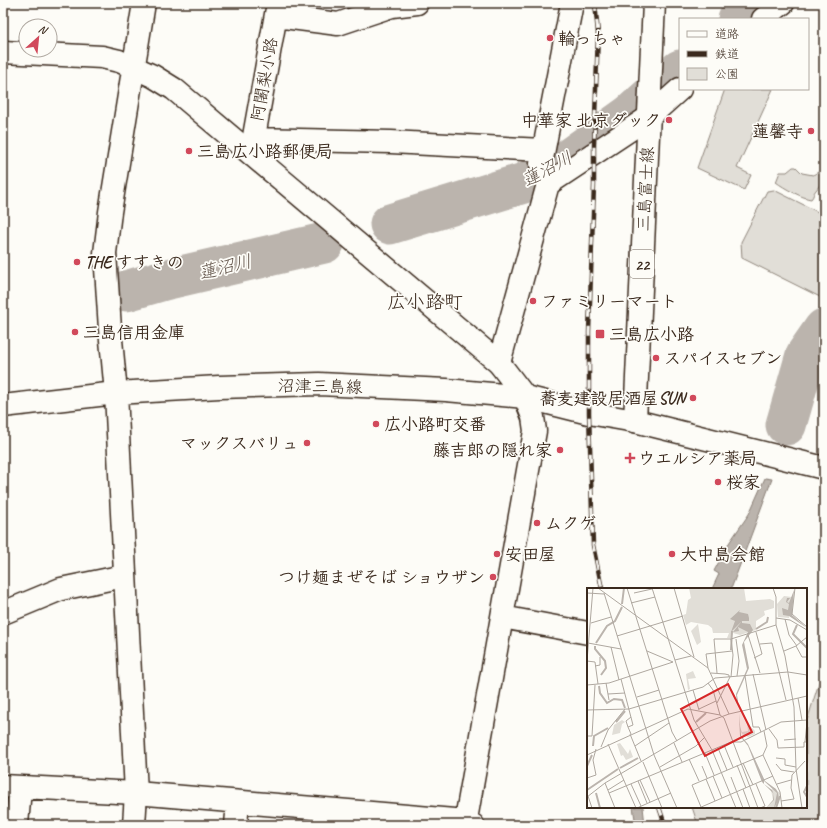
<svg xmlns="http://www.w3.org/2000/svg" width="827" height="828" font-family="Caveat,'Klee One',sans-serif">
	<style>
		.green { fill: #e1ded7; stroke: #8e847a }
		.water { fill: #bbb4ad; stroke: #887d74 }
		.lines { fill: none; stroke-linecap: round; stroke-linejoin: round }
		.river { stroke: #bbb4ad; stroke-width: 41 }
		.street-casing { stroke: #3b2a1e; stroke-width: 25 }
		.secondary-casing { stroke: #3b2a1e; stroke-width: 25 }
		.primary-casing { stroke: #3b2a1e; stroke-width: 25 }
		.street { stroke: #fdfcf7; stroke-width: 22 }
		.secondary { stroke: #fdfcf7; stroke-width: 22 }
		.primary { stroke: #fdfcf7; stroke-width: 22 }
		.rail-casing { stroke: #3b2a1e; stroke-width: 4.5 }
		.rail { stroke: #fdfcf7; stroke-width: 3; stroke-dasharray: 9; stroke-linecap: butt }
		.poi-dot { fill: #d1495b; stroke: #fdfcf7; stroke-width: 1.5 }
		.labels { text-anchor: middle; stroke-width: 3.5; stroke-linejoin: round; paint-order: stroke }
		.shield { fill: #fdfcf7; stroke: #75695f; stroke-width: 1 }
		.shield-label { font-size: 16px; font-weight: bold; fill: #3b2a1e }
		.poi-label { font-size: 17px; font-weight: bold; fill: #3b2a1e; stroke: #fdfcf7; text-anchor: start }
		.street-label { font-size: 17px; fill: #3b2a1e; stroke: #fdfcf7 }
		.water-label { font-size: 18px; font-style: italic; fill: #615349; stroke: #fdfcf7 }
		.quarter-label { font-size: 19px; fill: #3b2a1e; stroke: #fdfcf7 }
		.inset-river { fill: none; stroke: #bbb4ad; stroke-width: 2 }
		.inset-road { fill: none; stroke: #afa8a0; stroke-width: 1 }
		.view { fill: #d62828; fill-opacity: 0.15; stroke: #d62828; stroke-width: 2 }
		.inset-edge { fill: none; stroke: #3b2a1e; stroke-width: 2 }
	</style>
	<rect width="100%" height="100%" fill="#fdfcf7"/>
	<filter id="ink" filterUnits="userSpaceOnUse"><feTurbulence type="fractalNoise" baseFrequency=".025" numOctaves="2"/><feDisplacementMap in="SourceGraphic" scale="8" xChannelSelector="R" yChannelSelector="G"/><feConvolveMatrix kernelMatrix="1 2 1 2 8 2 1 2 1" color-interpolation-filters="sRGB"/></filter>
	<g filter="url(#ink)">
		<!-- green -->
		<path class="green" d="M725,89h48l-36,79 14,7 -7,15 -47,-22z
			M824,165c0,14 0,15 -8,25 -3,3 -2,6 -5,9 -9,-1 -27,-11 -35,-17l4,-10h7l6,-5h3l6,6 11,2 7,-4z
			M774,190l50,25v84l-82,-41 -1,-16 26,-51z
			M823,670l1,155h-126l-6,-18h114v-83z"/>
		<!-- water -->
		<path class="water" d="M765,478l7,1 -41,110h-19l7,-15 -5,-3 15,-28 20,-29z
			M633,807h10l2,18h-9z"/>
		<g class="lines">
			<!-- river -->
			<path class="river" d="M738,19l19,-16
				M390,224l134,-41 35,-17 71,-51 50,-45
				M126,291l38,-11 160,-37
				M786,425l20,-70 18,-26"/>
			<defs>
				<path id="street" d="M276,16l62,8 54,-18 25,-3
					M763,19l20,-16
					M253,139l138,3 152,8
					M251,153l27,-150
					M548,184l101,-67 31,-28
					M499,363l49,-179 -7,-20 31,-161
					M116,393l-6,-64 -5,-76 5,-41 34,-209
					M3,613l58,-24 63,-13
					M502,617l86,16
					M3,786l133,7 330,28 7,4
					M17,825l3,-37
					M236,825l2,-23
					M465,825l70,-394 -2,-14 -8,-20"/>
				<path id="secondary" d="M3,52l99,5 17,4 14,6 20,9 21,13 325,274 26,34
					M116,393l20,400 -2,32
					M3,406l113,-13 103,-6 100,-3 127,6 79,7 64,16 46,8"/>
				<path id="primary" d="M654,3l-19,418 189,47"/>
			</defs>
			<!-- street casing -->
			<use href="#street" class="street-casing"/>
			<!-- secondary casing -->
			<use href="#secondary" class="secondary-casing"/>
			<!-- primary casing -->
			<use href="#primary" class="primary-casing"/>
			<!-- street -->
			<use href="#street" class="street"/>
			<!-- secondary -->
			<use href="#secondary" class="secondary"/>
			<!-- primary -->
			<use href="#primary" class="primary"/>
			<defs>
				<path id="rail" d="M595,3l3,30 -4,112v40l-5,147v81l4,132 9,44
					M659,807l6,18"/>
			</defs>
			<!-- rail casing -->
			<use href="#rail" class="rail-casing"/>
			<!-- rail -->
			<use href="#rail" class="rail"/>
		</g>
	</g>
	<!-- markers -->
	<g class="poi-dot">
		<circle cx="550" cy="38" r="4"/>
		<circle cx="669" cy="120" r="4"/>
		<circle cx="811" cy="131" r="4"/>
		<circle cx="189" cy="151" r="4"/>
		<circle cx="77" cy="262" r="4"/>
		<circle cx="533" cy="301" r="4"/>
		<circle cx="75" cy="332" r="4"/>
		<rect x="595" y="329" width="10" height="10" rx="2"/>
		<circle cx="656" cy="358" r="4"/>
		<circle cx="693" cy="398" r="4"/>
		<circle cx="376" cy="424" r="4"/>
		<circle cx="307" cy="443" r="4"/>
		<circle cx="560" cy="450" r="4"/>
		<path d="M628 452h4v4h4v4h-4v4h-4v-4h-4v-4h4z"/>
		<circle cx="718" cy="482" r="4"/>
		<circle cx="537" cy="523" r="4"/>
		<circle cx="497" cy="554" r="4"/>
		<circle cx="672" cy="554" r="4"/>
		<circle cx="493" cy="577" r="4"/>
	</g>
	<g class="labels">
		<!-- shield labels -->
		<rect class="shield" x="630" y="250" width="24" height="28" rx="3"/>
		<g class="shield-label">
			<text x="642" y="270">22</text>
		</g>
		<!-- poi labels -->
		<g class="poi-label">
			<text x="558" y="44">輪っちゃ</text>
			<text x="661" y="126" text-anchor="end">中華家 北京ダック</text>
			<text x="803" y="137" text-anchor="end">蓮馨寺</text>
			<text x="197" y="157">三島広小路郵便局</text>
			<text x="85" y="268">THE すすきの</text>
			<text x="541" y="307">ファミリーマート</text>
			<text x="83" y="338">三島信用金庫</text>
			<text x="609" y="340">三島広小路</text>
			<text x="664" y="364">スパイスセブン</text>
			<text x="685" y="404" text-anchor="end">蕎麦建設居酒屋SUN</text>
			<text x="384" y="430">広小路町交番</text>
			<text x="299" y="449" text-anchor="end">マックスバリュ</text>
			<text x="552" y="456" text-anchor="end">藤吉郎の隠れ家</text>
			<text x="638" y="464">ウエルシア薬局</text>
			<text x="726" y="488">桜家</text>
			<text x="545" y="529">ムクゲ</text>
			<text x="505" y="560">安田屋</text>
			<text x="680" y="560">大中島会館</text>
			<text x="485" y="583" text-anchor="end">つけ麺まぜそば ショウザン</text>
		</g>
		<!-- street labels -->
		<g class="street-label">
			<text transform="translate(264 79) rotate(-80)" y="6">阿闍梨小路</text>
			<text transform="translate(645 189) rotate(-87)" y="6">三島富士線</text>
			<text transform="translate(320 386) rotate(1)" y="6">沼津三島線</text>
		</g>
		<!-- water labels -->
		<g class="water-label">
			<text transform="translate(547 169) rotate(-28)" y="6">蓮沼川</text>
			<text transform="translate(225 267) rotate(-14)" y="6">蓮沼川</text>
		</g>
		<!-- quarter labels -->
		<g class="quarter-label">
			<text x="425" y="308">広小路町</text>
		</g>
	</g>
	<!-- overview -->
	<g transform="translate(587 588)">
		<rect width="220" height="220" fill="#fdfcf7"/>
		<path d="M102,0h55l2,13 24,-2 4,2v7l-10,3 1,4 -9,6v9l-16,5 -7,-2 -2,5h-4l2,-5h-16l-1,-5 -4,-3 -17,-3 -5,3 -3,-10 3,-1 2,-14 3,-2zM197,8l8,1 -3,21 -11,-1 -1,-13zM111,36l3,18 -4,3 -6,-14zM106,83l3,7 -8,1 2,10 -2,1 -2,-16zM35,132l3,2 -3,2 -2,9 -8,2 2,-10zM160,135l8,8v3l-7,3 -6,-3 -2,-4v-3l2,5 6,-1zM33,155l8,11 2,-5 3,8 -7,3 -3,-5 -2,1 -4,-12zM187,200l6,5 -1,7 -3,8h-10l7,-8 -2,-10z" fill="#e1ded7"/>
		<path d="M207,2l-2,25 15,13 -18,-12 -6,-1 -1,-7 6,2 1,-6 -3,-2 1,-4h3l-3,4 2,1zM153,22l-1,2 9,2 1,4v3h-7v2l8,1 3,6 -9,12 5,26 -12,27 1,6 -1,3 -1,-10 11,-25 -5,-24 6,-13 -10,-5 1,4 -6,1 9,-11 -11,11 4,-11 -5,-2zM152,125l2,23 7,8 17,37 11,8 2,4 1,6 -5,9 3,-15 -13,-12v3l8,6 2,5v5l-8,8 7,-8 1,-6 -12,-12 -14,-36 -8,-10z" fill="#bbb4ad"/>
		<path class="inset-river" d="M35,16l2,-16M210,37l-4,9 14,14M169,41l11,-7 1,-5M9,55l11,-17 8,-5 7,-14M8,58v3l10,12 1,7 -5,7M144,62l1,-19M12,98l1,7 7,10 7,-4 8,1 3,8M29,134l9,-11M109,134l10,-9M6,158l1,-10 14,-8M0,178l5,-11M33,180l18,-10M220,198l-3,6 3,5M0,202l31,-21M9,205l4,15M189,220l4,-12"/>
		<path class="inset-road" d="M11,0l110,80 21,46M40,0l45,144 5,9M65,0l42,132 18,30 24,58M87,0l20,69M186,0l3,9v28l9,31 9,51 2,62 6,39M208,0l-3,26 15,13M0,5l17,1M17,5l50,162 23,53M47,5l18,-4M44,15l24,-6M189,30l14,2 17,10M198,31l4,16 8,11M4,35l20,-6M161,47l12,38M30,48l66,-20M149,51l3,22 -2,15M1,55l33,6M173,56l12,-1 14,57M209,58l6,11h5M24,59l8,33M60,63l26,11M197,63l12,-5 11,-9M167,70l8,-4 -6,-22M88,72l16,-4M0,73l8,1 3,22M0,73l6,-73M8,78l5,-1v-8M121,80l-2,-14 26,-3M124,85l14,1 4,1v2M130,85l-3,-34h17M166,86l13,56M158,88l8,51h6l2,5M144,89l2,-22 -2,-16 45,-14M34,91l12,46 -5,2 3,7M19,95l3,17M121,95l5,7 7,25M0,97l22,-2 64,-21M106,102l6,20M21,106l17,-1M50,109l22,-7M211,110l4,22M130,115l13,-26M112,121l17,-8M0,122l42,-1 74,-22 12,-9 73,-6 19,3M41,139l-2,-6 5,-4M182,141l8,11 1,8 26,-1v-5h3M43,146l11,27M0,148h5l3,-51M197,152l12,-1M218,154l2,-20M87,155l8,19M21,156l28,64M137,157l9,22M48,158l34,-23M14,159l7,-17 17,-21M131,160l9,22M118,165l9,22M0,167l101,-46 32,6 4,3 34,90M176,167l17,37 2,16M189,170l9,1v6l11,2M102,171l10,22M56,174l19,46M156,175l10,22M189,176l5,6 13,2M150,177l9,23M115,178l5,12M73,179l36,-21 8,-8M126,188l9,22M144,189l12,31M0,190l9,-3 -3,-15 3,-11M119,191l9,22M53,192l10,22M51,193l9,22M18,195l10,25M44,196l10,22M169,196l9,22 -5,2M190,196l14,-4M156,201l7,19M21,202l16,-10M22,205l122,-51h10l40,-20 26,-2M1,208l4,12M0,209l18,-14 105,-62 19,-7 78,-18M194,213l13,-2 -3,-11 1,-13 13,-14M114,219l-9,-22 71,-30 4,-9 -3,-15M50,220l34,-15M112,220l74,-32"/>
		<path class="view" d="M141,96l24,48 -47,24 -24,-47z"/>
		<rect width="220" height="220" class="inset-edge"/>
	</g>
	<!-- margin -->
	<rect width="827" height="828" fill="none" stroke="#fdfcf7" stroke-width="16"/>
	<rect x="8" y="8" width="811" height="812" fill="none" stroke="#3b2a1e" stroke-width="1.5" filter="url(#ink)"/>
	<!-- legend -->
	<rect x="679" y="18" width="130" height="72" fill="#fdfcf7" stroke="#afa8a0"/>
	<rect x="687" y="31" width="20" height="6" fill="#fdfcf7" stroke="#afa8a0"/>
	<text x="715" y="38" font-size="12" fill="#3b2a1e">道路</text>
	<rect x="687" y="51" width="20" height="6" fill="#3b2a1e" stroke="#afa8a0"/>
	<text x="715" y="58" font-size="12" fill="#3b2a1e">鉄道</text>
	<rect x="687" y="68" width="20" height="12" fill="#e1ded7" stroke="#afa8a0"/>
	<text x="715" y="78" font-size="12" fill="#3b2a1e">公園</text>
	<!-- north arrow -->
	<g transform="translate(38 38) rotate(27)"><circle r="19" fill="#fdfcf7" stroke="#afa8a0"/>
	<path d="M0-3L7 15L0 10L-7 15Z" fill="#d1495b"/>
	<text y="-6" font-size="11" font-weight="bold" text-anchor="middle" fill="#3b2a1e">N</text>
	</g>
</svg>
